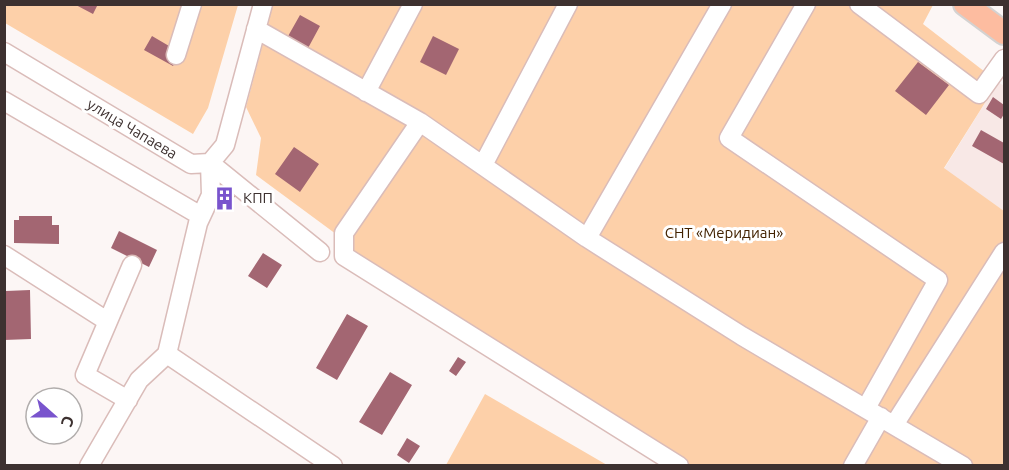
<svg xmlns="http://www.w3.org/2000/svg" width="1009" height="470" font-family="Ubuntu,sans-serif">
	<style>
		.built { fill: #f8e8e6 }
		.green { fill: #fdd0a9 }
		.building { fill: #a36672 }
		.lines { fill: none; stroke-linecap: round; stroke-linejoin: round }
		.minor-casing { stroke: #dabcb9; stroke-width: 21 }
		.major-casing { stroke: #d4d2d1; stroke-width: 26 }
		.minor { stroke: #fff; stroke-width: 18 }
		.major { stroke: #fdbca0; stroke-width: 22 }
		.labels { text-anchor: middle; stroke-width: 6; stroke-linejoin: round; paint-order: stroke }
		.street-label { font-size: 15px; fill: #3d3130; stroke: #fff }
		.poi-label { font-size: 15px; fill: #3d3130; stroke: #fff; text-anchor: start }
		.park-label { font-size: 15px; fill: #422200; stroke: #fff }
	</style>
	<rect width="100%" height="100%" fill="#fcf6f5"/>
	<!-- built -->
	<path class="built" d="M998,82l6,4v125l-60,-42z"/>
	<!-- green -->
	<path class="green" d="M5,5h233l-30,103 -15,26 -188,-111z
		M273,5h660l-10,19 75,58 -54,86 60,43v254h-337l-332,-204 5,-24 -84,-62 5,-37 -15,-31z
		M485,394l122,71h-161z"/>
	<!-- building -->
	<path class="building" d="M74,4h24l-5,10z
		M300,15l20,11 -13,24 -20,-12z
		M152,36l29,17 -8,13 -29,-16z
		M433,36l26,13 -13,26 -26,-13z
		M918,62l31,23 -23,30 -31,-24z
		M993,97l11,8v9l-3,5 -15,-10z
		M981,130l23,13v21l-32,-18z
		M294,147l25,17 -19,28 -25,-18z
		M222,188l13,8 -7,12 -13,-8z
		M19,216h33v9h7v19l-45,-1v-23h5z
		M119,231l38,19 -8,17 -38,-19z
		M263,253l19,12 -15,23 -19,-12z
		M30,290l1,49 -27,1 2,-49z
		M347,314l21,12 -31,54 -21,-12z
		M458,357l8,5 -10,14 -7,-5z
		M390,372l22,13 -30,50 -23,-13z
		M407,438l13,8 -11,17 -12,-8z"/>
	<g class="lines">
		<defs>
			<path id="minor" d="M806,4l-77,134 209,142 -72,128
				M859,4l120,90 25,-35
				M256,29l164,93 167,116 155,98 221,130
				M4,52l187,112 19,-1 15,-18 38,-141
				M176,55l16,-51
				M366,92l47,-88
				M4,101l197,115
				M420,122l-76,111v23l335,210
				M210,163l110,89
				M483,165l85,-161
				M587,238l135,-234
				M4,255l103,66
				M167,354l166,112
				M128,400l-43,-25 47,-110
				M894,425l110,-173
				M89,466l50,-86 28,-26 31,-131 13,-28 -1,-32
				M853,466l28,-49"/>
			<path id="major" d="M965,4l39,29"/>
		</defs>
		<!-- minor casing -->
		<use href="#minor" class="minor-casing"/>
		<!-- major casing -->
		<use href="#major" class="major-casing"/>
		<!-- minor -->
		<use href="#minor" class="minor"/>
		<!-- major -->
		<use href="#major" class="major"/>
	</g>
	<!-- icons -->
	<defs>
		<symbol id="building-bare" viewBox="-9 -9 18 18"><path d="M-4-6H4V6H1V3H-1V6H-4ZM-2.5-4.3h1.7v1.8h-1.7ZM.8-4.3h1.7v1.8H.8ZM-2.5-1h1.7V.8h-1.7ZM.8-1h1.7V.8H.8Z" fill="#7954cd" stroke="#fff" stroke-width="2.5" paint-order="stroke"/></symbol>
	</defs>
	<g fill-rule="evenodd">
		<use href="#building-bare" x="208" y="182" width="33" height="33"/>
	</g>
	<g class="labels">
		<!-- street labels -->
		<g class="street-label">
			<text transform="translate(132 129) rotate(31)" y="5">улица Чапаева</text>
		</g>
		<!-- poi labels -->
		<g class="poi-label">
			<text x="243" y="203">КПП</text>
		</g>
		<!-- park labels -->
		<g class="park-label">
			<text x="724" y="238">СНТ «Меридиан»</text>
		</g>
	</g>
	<!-- border -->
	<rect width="1009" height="470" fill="none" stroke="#3d3130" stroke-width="12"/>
	<!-- north arrow -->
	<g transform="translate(54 416) rotate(111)"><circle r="28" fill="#ffffff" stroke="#b1adac" stroke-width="1.5"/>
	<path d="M0-4.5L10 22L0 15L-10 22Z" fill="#7954cd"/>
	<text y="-9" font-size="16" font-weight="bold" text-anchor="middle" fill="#3d3130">С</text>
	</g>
</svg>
